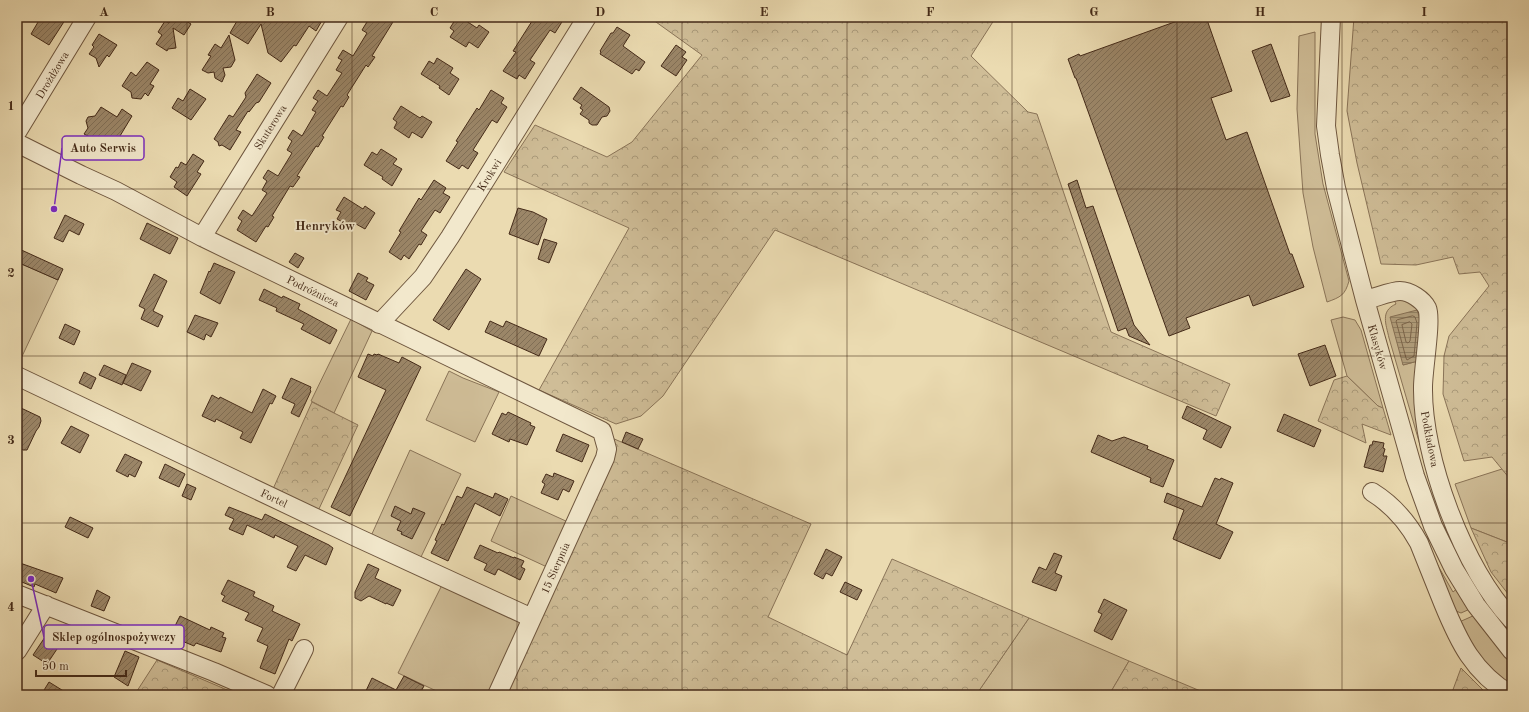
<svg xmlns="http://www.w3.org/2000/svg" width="1529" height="712" font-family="'Old Standard TT',serif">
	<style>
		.green { fill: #cfbd97; stroke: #8a7458 }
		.forest { fill: url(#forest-crowns); stroke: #8a7458 }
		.water { fill: url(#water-rules); stroke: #867055 }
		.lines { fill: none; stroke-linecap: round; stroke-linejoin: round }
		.shore { stroke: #7b644a; stroke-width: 1 }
		.building { fill: url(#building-hatch); stroke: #442a18 }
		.minor-casing { stroke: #6e563e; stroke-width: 20 }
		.minor { stroke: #f2e8cc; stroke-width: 18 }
		.grid { fill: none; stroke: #442a18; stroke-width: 1; stroke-opacity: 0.55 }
		.labels { text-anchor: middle; stroke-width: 3.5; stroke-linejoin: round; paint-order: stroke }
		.street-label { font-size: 11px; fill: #442a18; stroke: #f2e8cc }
		.quarter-label { font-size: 13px; font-weight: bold; fill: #442a18; stroke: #f2e8cc }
		.leader { fill: none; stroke: #7b2cbf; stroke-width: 1.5 }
		.callout-dot { fill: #7b2cbf; stroke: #f2e8cc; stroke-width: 1.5 }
		.callout { fill: #f2e8cc; stroke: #7b2cbf; stroke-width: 1.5 }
		.callout-label { font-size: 12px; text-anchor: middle; font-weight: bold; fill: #442a18 }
		.neatline { fill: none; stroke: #442a18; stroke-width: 1.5 }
		.grid-label { font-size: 13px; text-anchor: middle; font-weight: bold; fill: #442a18 }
	</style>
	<defs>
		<pattern id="forest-crowns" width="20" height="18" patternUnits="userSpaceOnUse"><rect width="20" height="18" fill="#cfbd97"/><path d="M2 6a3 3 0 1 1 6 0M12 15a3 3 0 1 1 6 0" fill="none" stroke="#aa9a7a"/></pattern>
		<pattern id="water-rules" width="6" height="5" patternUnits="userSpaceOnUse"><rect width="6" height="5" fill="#b29f7d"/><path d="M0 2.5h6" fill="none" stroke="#928265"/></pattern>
		<pattern id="building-hatch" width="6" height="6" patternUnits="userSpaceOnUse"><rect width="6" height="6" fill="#9b8668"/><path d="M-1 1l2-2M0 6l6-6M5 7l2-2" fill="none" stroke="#806e55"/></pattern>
	</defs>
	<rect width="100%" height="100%" fill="#ebdbb1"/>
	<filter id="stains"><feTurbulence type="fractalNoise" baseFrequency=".005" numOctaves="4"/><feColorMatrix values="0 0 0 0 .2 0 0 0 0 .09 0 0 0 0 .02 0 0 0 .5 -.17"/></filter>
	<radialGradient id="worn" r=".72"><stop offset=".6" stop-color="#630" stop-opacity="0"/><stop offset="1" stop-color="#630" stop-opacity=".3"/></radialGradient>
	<!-- green -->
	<path class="green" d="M1315,32v102l8,50 26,97c-4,14 -8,16 -22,21l-14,-55 -10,-54 -6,-84 2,-73z
		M17,262l41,18 -41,87z
		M1394,300h15l12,14 -18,51 15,-4 -1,41 73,198 -29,13 -5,-2 -19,-47 16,28 19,-16 -43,-100 -40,-138c-3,-14 -9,-27 7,-34z
		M1343,317l12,3 6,10 22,78 -5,-2 -31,-30 -16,-56z
		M351,319l21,12 -38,82 -23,-12z
		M449,371l14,7 36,14 -24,50 -49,-22z
		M410,450l51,24 -41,85 -49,-23z
		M1502,469l10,10v65l-41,-16 -16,-44z
		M511,496l57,26 -21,45 -56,-26z
		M442,585l82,37 -34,73h-45l-47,-22z
		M1493,607l19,21v60l-19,-13 -36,-52z
		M1029,618l100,43 -20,34h-133z"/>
	<!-- forest -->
	<path class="forest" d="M649,17h347l-25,39 57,56 9,2 74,218 119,52 -14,32 -441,-186 -112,166 -22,20 -25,8 -77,-34 90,-162 -125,-56 31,-47 72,32 25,-15 70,-87z
		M1354,17h158v462h-2l-18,-22 -28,4 -21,-67 1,-38 5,-20 40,-50 -9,-14 -21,2 -6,-17 -37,8 -35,-1 -24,-101 -10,-52z
		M1347,376l31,30 5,2 8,27 -29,-11 4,19 -48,-22 16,-41z
		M312,402l46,23 -40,86 -45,-22z
		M612,438l199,86 -43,93 79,38 45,-96 137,59 -53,77h-474z
		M1471,528l41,16v55l-21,-27z
		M157,660l82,35h-96l-6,-4z
		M1129,661l81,34h-101z
		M1461,668l26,26 2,1h-38z"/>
	<!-- water -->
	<path class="water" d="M1417,310l4,13 -3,38 -15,4 -13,-48z"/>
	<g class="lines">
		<!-- shore -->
		<path class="shore" d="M1413,316l2,1 2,6 -3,33 -7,4 -1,-2 -10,-37 1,-1z
			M1410,322l2,2 -2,17 -2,2 -2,-1 -4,-17z"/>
	</g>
	<!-- building -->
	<path class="building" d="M41,17h26l-18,28 -18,-11z
		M173,17h7l11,7 -7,11 -11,-7 3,20 -8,1 -1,2 -11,-7 6,-9 -4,-3 7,-11 4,2z
		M236,17h88l-8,14 -7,-5 -13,20 -2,-1 -13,17 -13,-9 -7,-29 -13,20 -18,-11 7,-12z
		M370,17h26l-24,39 3,1 -7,10 -2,-2 -19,30 2,2 -6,10 -2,-1 -19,30 2,1 -6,10 -2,-1 -19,30 3,1 -7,10 -3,-1 -18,30 2,1 -6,10 -2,-1 -10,16 -19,-12 5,-9 -4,-3 5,-8 9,6 15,-23 -5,-3 5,-9 -4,-3 5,-8 10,6 14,-23 -5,-3 5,-9 -4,-3 5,-8 9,6 14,-24 -4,-2 6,-9 -5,-3 5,-8 9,6 15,-23 -6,-3 6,-10 -4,-2 5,-8 10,6 14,-23 -5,-3z
		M457,17h3l17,11 2,-3 10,7 -11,16 -9,-6 -3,5 -16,-10 4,-6 -4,-3z
		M541,17h24l-10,16 -5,-3 -20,30 5,3 -10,16 -6,-4 -2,4 -14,-8 13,-19 -3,-1 21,-33 5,3z
		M1193,17h13l26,74 -21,7 15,42 21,-8 43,122h2l12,33 -51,19 -4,-11 -63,23 4,10 -21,8 -93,-258h-1l-7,-19 11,-5 1,2 100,-36 2,1z
		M617,27l13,8 -7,11 22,16 -6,9 -3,-2 -4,5 -32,-20 1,-2 -1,-1 11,-18h2z
		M99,34l18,11 -8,12 -2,-2 -8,12 -3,-9 -7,-4 5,-7 -2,-2z
		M229,35l6,25 -4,7 -8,1 2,7 -3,7 -7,-4 -1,-6 -6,1 -6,-3 9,-14 -3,-1 7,-11 6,4z
		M1271,44l19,52 -19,6 -19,-51z
		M676,45l10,7 -4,5 5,3 -11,16 -15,-10z
		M437,58l16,10 -3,5 9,6 -10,16 -10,-7 1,-2 -19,-12 8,-13 5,3z
		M147,62l12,8 -9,14 4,2 -6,10 -3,-3 -4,6 -9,-1 -1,-6 -9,-6 9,-14 5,4z
		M257,74l14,9 -12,19 -3,1 -7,9 -1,-1 -12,19 5,2 -11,18 -8,-5 -3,1 -1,-4 -4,-3 15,-24 4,2 13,-20 -1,-4z
		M581,87l28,20 1,4 -3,5 -5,1 -5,8h-5l-3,-2v-3l-9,-6 3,-4 -3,-2 2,-3 -9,-6z
		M190,89l16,10 -15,21 -19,-12 6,-10 5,3z
		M491,90l13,8 -3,5 6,4 -10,16 -5,-3 -19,30 5,3 -10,16 -6,-4 -3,4 -13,-8 12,-19 -2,-1 21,-33 2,2z
		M401,106l19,12 2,-2 10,6 -10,16 -10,-6 -3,6 -15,-10 3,-6 -4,-3z
		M101,107l16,10 5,-8 10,7 -12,20 1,6 -8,1 -4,6 -5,-3 -6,1 -4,-1 -3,-3 -1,-6 -6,-3 4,-6 -2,-7 2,-4 7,-1z
		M381,149l16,10 -4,5 9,5 -10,17 -10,-7 1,-2 -19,-12 8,-13 5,3z
		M193,154l11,7 -7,11 4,2 -14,22 -13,-9 3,-5 -7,-5 6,-10 2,1 3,-6 5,3z
		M434,180l12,8 -3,5 7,4 -10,16 -5,-3 -14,21 6,4 -6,10 -2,-1 -10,15 -5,-4 -3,5 -12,-8 12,-20 -2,-1 20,-33 2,2z
		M1077,180l9,28 7,-2 41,119 16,20 -21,-9 -3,-8 -8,3 -50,-147z
		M344,197l19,12 2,-3 10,7 -10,16 -9,-5 -3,4 -16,-9 4,-7 -5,-2z
		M518,208l15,4 14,7 -9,26 -29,-11z
		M65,215l19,9 -5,11 -10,-5 -6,12 -9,-4z
		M147,223l31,15 -8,16 -30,-15z
		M544,239l13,4 -8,20 -11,-4z
		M17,248l46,21 -5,11 -41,-18z
		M295,253l9,5 -6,10 -9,-6z
		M214,263l21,9 -15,32 -20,-11 9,-22 1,1z
		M466,269l15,10 -32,51 -16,-10z
		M358,273l10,5 -2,3 8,4 -8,15 -17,-9z
		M154,274l13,7 -14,30 10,5 -5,11 -17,-8 4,-10 -6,-3z
		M264,289l18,9 1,-2 17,8 -2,5 39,21 -7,14 -29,-15 3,-5 -28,-13 1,-3 -18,-8z
		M195,315l23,8 -7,14 -5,-3 -2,6 -17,-8z
		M490,321l13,6 3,-6 41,18 -8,17 -54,-24z
		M65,324l15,7 -6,14 -15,-7z
		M1325,345l11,31 -26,10 -12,-32z
		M368,354l5,2 1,-2 3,1 1,-1 21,9 3,-6 19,10 -71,149 -19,-9 55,-117 -28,-13z
		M132,363l19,8 -10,20 -18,-8z
		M104,365l22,10 -4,10 -23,-10z
		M84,372l12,6 -5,11 -12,-6z
		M291,378l20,9 -1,3 1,1 -12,26 -8,-4 4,-9 -13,-6z
		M263,389l13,7 -4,8 -2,-1 -19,40 -11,-5 3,-6 -27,-13 -1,3 -13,-6 10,-21 7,4 1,-2 32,16z
		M1187,406l44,21 -10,21 -18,-9 4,-9 -25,-12z
		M21,408l19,9 1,4 -2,6 -3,4 -9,19h-4l-6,-4v-35l2,1z
		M508,412l23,11 -1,2 5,2 -8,18 -17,-6 -1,3 -17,-8 10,-21 4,2z
		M1284,414l37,16 -7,17 -37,-16z
		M71,426l18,9 -9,18 -19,-10z
		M626,432l17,7 -5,10 -16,-7z
		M563,434l26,11 -7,17 -26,-11z
		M1098,435l14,6 12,-4 24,9 -1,3 27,11 -11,27 -13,-5 1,-4 -60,-26z
		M1373,441l11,2 -1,5 2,1 -2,7h4l-4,16 -19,-5 6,-22h2z
		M125,454l17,8 -7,15 -6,-3 -1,3 -12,-6z
		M165,464l20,10 -6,13 -20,-9z
		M554,473l20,8 -5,11 -6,-3 -5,11 -17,-7 4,-9 -3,-2 4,-8 7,3z
		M1215,478l5,2 1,-2 12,5 -17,41 17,8 -13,27 -47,-20 11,-29 -20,-8 3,-9 35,14z
		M187,484l9,4 -5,12 -9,-4z
		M467,487l26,11 2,-5 13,6 -8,17 -25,-13 -27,58 -17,-8 6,-12 -2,-1 7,-16 2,1 13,-29 5,2z
		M395,506l16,8 2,-6 12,5 -13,26 -11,-5 1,-2 -5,-2 4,-9 -10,-5z
		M229,507l33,13 3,-6 64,31 4,3 -7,17 -21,-10 -9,16 -9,-4 11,-21 -23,-11 -1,3 -27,-13 -4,10 -14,-6 5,-10 -9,-4z
		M70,517l23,11 -5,10 -23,-11z
		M480,545l18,8 1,-1 15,6v-1l10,4 -3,6 4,2 -5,11 -22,-11 -3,6 -11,-5 3,-6 -13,-6z
		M826,549l16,8 -10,19 -6,-3 -3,6 -9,-5z
		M1054,553l8,3 -7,17 7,3 -6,15 -24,-9 7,-15 7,3z
		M17,562l46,16 -7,15 -21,-9 -1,3 -17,-7z
		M368,564l11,5 -4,9 26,12 -8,16 -7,-3v1l-17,-8 -8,5 -6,-3v-6z
		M228,580l27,12 -2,4 21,10 -2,5 28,13 -8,17 -3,-2 -14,35 -15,-6 8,-22 -11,-5 6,-13 -18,-8 4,-7 -27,-12 3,-5 -4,-2z
		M845,582l17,8 -5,10 -17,-8z
		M97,590l13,7 -6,14 -13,-5z
		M1104,599l23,11 -15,30 -18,-9 8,-17 -4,-2z
		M180,616l30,14 1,-3 13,6 -2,4 4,1 -5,14 -25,-9 -2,3 -24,-10z
		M47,634l14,9 -14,21 -14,-9z
		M125,651l14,6 -11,29 -14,-9z
		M404,676l20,10 -5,9h-55l8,-17 24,12z
		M49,682l21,13h-29z"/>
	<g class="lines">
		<defs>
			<path id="minor" d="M1331,17l-5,109 4,29 6,33 29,112 50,176 18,50 21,43 22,36 36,46
				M17,132l70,-115
				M17,143l64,32 35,16 86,46 400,194 5,18 -2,9 -108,237
				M202,237l137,-220
				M1365,300c10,-2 26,-9 35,-9 10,0 23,9 27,17 5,11 -4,62 -4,79 -1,71 40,180 89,233
				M379,324l44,-47 27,-40 137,-220
				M17,376l341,162 174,80
				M1372,492c21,13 35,29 47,51 8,20 16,40 24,60 16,39 30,69 68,92
				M17,594l197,78 53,23
				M17,651l29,-46
				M281,695l23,-46"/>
		</defs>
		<!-- minor casing -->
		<use href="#minor" class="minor-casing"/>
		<!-- minor -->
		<use href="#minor" class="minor"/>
	</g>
	<!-- grid -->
	<path class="grid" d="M187,17v678M352,17v678M517,17v678M682,17v678M847,17v678M1012,17v678M1177,17v678M1342,17v678M17,189h1495M17,356h1495M17,523h1495"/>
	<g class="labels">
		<!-- street labels -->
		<g class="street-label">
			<text transform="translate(52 75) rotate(-59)" y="4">Drożdżowa</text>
			<text transform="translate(270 127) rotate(-58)" y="4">Skuterowa</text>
			<text transform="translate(489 175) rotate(-58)" y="4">Krokwi</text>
			<text transform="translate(313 291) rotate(26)" y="4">Podróżnicza</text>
			<text transform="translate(1378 347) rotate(74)" y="4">Klasyków</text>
			<text transform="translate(1430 439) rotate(79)" y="4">Podkładowa</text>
			<text transform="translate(274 498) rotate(25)" y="4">Fortel</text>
			<text transform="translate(555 568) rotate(-66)" y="4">15 Sierpnia</text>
		</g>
		<!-- quarter labels -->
		<g class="quarter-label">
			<text x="325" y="230">Henryków</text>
		</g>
	</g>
	<!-- callouts -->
	<path class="leader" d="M54 209L62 148M31 579L44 637"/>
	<g class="callout-dot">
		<circle cx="54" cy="209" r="4"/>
		<circle cx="31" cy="579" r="4"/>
	</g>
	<g class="callout">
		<rect x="62" y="136" width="82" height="24" rx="4"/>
		<rect x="44" y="625" width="140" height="24" rx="4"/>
	</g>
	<g class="callout-label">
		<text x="103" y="152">Auto Serwis</text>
		<text x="114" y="641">Sklep ogólnospożywczy</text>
	</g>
	<!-- margin -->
	<rect width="1529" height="712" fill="none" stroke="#ebdbb1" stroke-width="44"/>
	<!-- scale -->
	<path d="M36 670v6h90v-6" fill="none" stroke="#442a18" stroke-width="2"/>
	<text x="42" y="670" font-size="12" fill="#442a18" stroke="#f2e8cc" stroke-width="3" paint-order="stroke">50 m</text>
	<rect x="22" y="22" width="1485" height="668" class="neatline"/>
	<g class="grid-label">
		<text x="104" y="16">A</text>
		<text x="270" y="16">B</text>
		<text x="434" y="16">C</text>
		<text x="600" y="16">D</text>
		<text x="764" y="16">E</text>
		<text x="930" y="16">F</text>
		<text x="1094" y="16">G</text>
		<text x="1260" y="16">H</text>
		<text x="1424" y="16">I</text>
		<text x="11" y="110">1</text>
		<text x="11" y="277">2</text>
		<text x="11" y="444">3</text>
		<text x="11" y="611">4</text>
	</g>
	<rect width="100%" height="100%" filter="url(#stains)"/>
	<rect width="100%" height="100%" fill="url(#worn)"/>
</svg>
